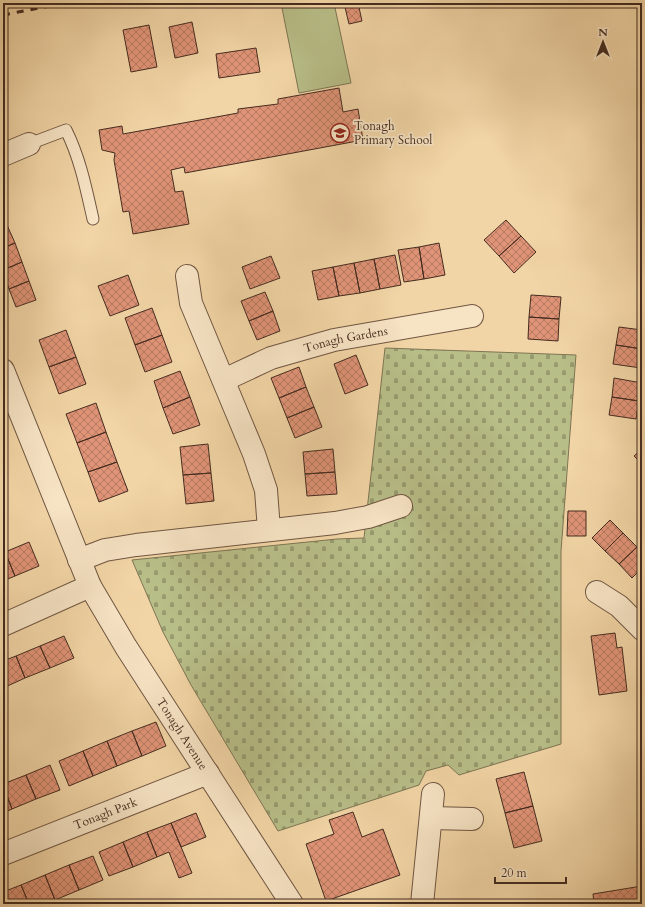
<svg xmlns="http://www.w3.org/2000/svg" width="645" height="907" font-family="Cardo,serif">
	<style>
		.grass { fill: #b8be88; stroke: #7e7554 }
		.cemetery { fill: url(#cemetery-stones); stroke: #7e7554 }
		.building { fill: url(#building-cross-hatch); stroke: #442c20 }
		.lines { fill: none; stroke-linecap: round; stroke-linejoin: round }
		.lane-casing { stroke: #705642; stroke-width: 13 }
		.street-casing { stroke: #705642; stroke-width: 24 }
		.lane { stroke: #f7e4c5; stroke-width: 11 }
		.street { stroke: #f7e4c5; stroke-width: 22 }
		.rail { stroke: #442c20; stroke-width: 3; stroke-dasharray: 7 7; stroke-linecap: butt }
		.labels { text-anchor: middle; stroke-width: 3.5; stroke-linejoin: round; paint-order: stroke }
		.poi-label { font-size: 12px; fill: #442c20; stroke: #f7e4c5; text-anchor: start }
		.street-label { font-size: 12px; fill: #442c20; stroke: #f7e4c5 }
	</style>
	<defs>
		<pattern id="cemetery-stones" width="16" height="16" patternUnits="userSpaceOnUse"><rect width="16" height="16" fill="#b8be88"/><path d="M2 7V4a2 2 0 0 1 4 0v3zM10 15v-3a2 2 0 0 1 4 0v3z" fill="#979b6f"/></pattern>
		<pattern id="building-cross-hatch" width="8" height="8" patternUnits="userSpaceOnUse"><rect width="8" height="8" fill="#e09477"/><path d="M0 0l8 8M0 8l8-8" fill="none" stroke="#b77961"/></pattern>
	</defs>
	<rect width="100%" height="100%" fill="#f2d5a6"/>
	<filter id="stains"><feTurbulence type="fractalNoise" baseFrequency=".005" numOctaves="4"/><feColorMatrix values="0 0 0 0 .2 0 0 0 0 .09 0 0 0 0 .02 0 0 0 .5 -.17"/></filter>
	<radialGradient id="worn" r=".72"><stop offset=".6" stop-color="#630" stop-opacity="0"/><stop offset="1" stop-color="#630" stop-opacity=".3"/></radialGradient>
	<!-- grass -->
	<path class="grass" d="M281,3h53l17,80 -52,10z"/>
	<!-- cemetery -->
	<path class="cemetery" d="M385,348l191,7 -15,196v193l-102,31 -11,-10 -22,6 -7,14 -141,46 -87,-146 -28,-53 -31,-72 205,-21 27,-1z"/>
	<!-- building -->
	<path class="building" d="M344,3h14l4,18 -13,3z
		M192,22l6,31 -23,5 -6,-31z
		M149,25l8,42 -26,5 -8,-42z
		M256,48l4,24 -41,6 -3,-24z
		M339,88l4,24 15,-3 5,31 -178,33 -1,-6 -13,3 4,22 8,-1 6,33 -56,10 -4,-23 -6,1 -9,-52 1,-7 -13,-3 -3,-20 23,-4 1,8 115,-21v-4l40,-5v-5z
		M3,213l4,12 -4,1z
		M506,220l15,16 -22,20 -15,-16z
		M7,225l8,18 -12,5v-22z
		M521,236l15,16 -22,21 -15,-17z
		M15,243l7,19 -19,8v-22z
		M439,243l6,32 -21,4 -5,-32z
		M419,247l5,32 -20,3 -6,-32z
		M395,255l6,30 -21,4 -6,-30z
		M271,256l9,22 -30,11 -8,-22z
		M374,259l6,30 -20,4 -6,-30z
		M22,262l7,19 -20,8 -6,-19z
		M354,263l6,30 -21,3 -6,-29z
		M333,267l6,29 -21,4 -6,-29z
		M128,275l11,30 -29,11 -12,-30z
		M29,281l7,19 -20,7 -7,-18z
		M265,292l8,19 -24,10 -8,-20z
		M531,295l30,2 -2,22 -30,-2z
		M152,308l10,27 -27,10 -10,-27z
		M273,311l7,20 -23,9 -8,-19z
		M529,317l30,2 -1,22 -30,-2z
		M619,327l23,3v19l-26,-4z
		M66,330l10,27 -27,10 -10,-27z
		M162,335l10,27 -27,10 -10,-27z
		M616,345l26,4 -1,19 -28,-4z
		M356,355l12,30 -23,9 -11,-30z
		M76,357l10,27 -27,10 -10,-27z
		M299,367l7,20 -27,11 -8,-20z
		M180,371l10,26 -27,11 -9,-27z
		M614,378l28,5 -3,18 -27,-4z
		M306,387l8,20 -27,11 -8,-20z
		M190,397l10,28 -27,9 -10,-26z
		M612,397l27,4 -3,18 -27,-4z
		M96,403l10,29 -29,11 -11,-29z
		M314,407l8,20 -27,11 -8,-20z
		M106,432l11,30 -29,10 -11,-29z
		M208,444l3,29 -28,2 -3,-28z
		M333,449l2,23 -30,2 -2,-22z
		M642,449v15l-8,-8z
		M117,462l11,29 -29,11 -11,-30z
		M335,472l2,22 -30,2 -2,-22z
		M211,473l3,28 -28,3 -3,-29z
		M568,511h18v25h-19z
		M610,520l13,13 -18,18 -13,-13z
		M623,533l14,14 -18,17 -14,-13z
		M29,542l10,24 -24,10 -10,-24z
		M637,547l5,5v16l-10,10 -13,-14z
		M3,552h2l10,24 -12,5z
		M615,633l2,15 5,-1 5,44 -28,4 -8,-59z
		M64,636l10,22 -24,10 -10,-22z
		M40,646l10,22 -25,10 -9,-22z
		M16,656l9,22 -22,10v-27z
		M156,722l10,24 -24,10 -10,-25z
		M132,731l10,25 -25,10 -10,-25z
		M107,741l10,25 -24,10 -10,-25z
		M83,751l10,25 -24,10 -10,-25z
		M50,765l10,25 -24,9 -10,-24z
		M524,772l9,34 -28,7 -9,-34z
		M26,775l10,24 -24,10 -9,-25z
		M3,787l9,22 -9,4z
		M533,806l9,35 -28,7 -9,-35z
		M353,812l9,25 21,-8 17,46 -74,26 -20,-57 28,-10 -5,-14z
		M196,813l10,24 -25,10 -10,-24z
		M171,823l21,50 -13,5 -10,-26 -12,5 -10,-25z
		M147,832l10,25 -24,10 -10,-25z
		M123,842l10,25 -24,9 -10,-24z
		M93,856l10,24 -24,10 -10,-25z
		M69,865l10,25 -24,10 -10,-25z
		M45,875l10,25 -11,4h-15l-8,-19z
		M21,885l8,19h-26v-12z
		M642,886v18h-48l-1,-10z"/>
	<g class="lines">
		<defs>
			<path id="lane" d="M29,144l37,-14c14,28 20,58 27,89"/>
			<g id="street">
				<path d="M3,155l26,-11"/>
				<path d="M187,276l4,27 63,151 12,36 3,40"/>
				<path id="s1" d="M3,370l87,216 36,61 166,257"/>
				<path id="s2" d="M224,380l47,-22 63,-18 138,-24"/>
				<path d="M79,560l26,-10 31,-5 199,-22 33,-6 33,-11"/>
				<path d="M597,592l22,14 23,23"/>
				<path d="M3,625l87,-39"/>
				<path d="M431,818l41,1"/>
				<path id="s3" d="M3,854l205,-81"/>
				<path d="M422,904l11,-110"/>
			</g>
		</defs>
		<!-- lane casing -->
		<use href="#lane" class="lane-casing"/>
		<!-- street casing -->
		<use href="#street" class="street-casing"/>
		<!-- lane -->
		<use href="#lane" class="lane"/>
		<!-- street -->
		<use href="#street" class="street"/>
		<!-- rail -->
		<path class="rail" d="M3,15l62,-12"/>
	</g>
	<!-- icons -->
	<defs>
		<symbol id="school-ring" viewBox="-11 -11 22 22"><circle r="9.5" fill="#f7e4c5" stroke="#8f2418" stroke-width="1.5"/><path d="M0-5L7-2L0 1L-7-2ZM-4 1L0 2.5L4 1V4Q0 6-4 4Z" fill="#8f2418"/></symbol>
	</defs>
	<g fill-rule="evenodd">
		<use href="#school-ring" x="329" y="122" width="22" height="22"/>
	</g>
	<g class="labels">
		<!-- poi labels -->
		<g class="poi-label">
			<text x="354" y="130">Tonagh<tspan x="354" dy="14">Primary School</tspan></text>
		</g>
		<!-- street labels -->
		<g class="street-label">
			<text dy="4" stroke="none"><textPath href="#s2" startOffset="129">Tonagh Gardens</textPath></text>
			<text dy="4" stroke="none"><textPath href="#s1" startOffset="407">Tonagh Avenue</textPath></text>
			<text dy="4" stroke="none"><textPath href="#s3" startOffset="110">Tonagh Park</textPath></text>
		</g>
	</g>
	<!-- margin -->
	<rect width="645" height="907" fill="none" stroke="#f2d5a6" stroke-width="16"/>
	<rect x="4" y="4" width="637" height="899" fill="none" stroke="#442c20" stroke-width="2"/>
	<rect x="8" y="8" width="629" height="891" fill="none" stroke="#442c20"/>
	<!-- north arrow -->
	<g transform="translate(603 42)" stroke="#f7e4c5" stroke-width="3" paint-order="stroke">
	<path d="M0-3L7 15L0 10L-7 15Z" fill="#442c20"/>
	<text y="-6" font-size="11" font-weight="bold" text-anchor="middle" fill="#442c20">N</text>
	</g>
	<!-- scale -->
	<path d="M495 877v6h71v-6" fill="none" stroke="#442c20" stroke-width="2"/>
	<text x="501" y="877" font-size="12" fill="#442c20" stroke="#f7e4c5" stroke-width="3" paint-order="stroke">20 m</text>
	<rect width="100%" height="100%" filter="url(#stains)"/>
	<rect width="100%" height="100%" fill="url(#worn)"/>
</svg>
